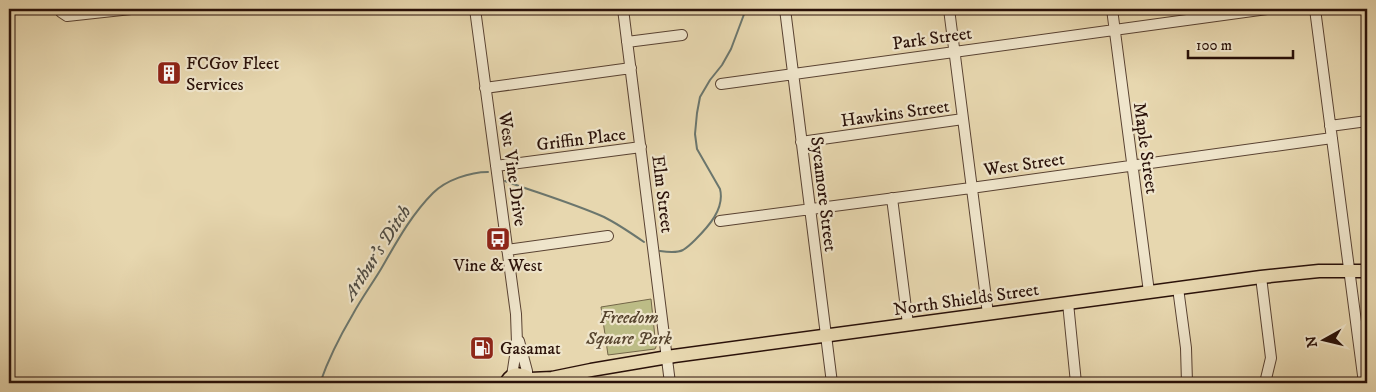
<svg xmlns="http://www.w3.org/2000/svg" width="1376" height="392" font-family="'IM FELL DW Pica',serif">
	<style>
		.green { fill: #bcbc86; stroke: #736648 }
		.lines { fill: none; stroke-linecap: round; stroke-linejoin: round }
		.stream { stroke: #6b766d; stroke-width: 2 }
		.minor-casing { stroke: #594232; stroke-width: 12 }
		.major-casing { stroke: #2a1109; stroke-width: 15 }
		.minor { stroke: #efe5cb; stroke-width: 10 }
		.major { stroke: #e7d7af; stroke-width: 12 }
		.labels { text-anchor: middle; stroke-width: 4.5; stroke-linejoin: round; paint-order: stroke }
		.street-label { font-size: 18px; fill: #2a1109; stroke: #efe5cb }
		.poi-label { font-size: 18px; fill: #2a1109; stroke: #efe5cb; text-anchor: start }
		.park-label { font-size: 18px; font-style: italic; fill: #56442e; stroke: #efe5cb }
		.water-label { font-size: 19px; font-style: italic; fill: #504c43; stroke: #efe5cb }
	</style>
	<rect width="100%" height="100%" fill="#e7d7af"/>
	<filter id="stains"><feTurbulence type="fractalNoise" baseFrequency=".004" numOctaves="4"/><feColorMatrix values="0 0 0 0 .2 0 0 0 0 .09 0 0 0 0 .02 0 0 0 .5 -.17"/></filter>
	<radialGradient id="worn" r=".72"><stop offset=".6" stop-color="#630" stop-opacity="0"/><stop offset="1" stop-color="#630" stop-opacity=".3"/></radialGradient>
	<!-- green -->
	<path class="green" d="M651,299l5,48 -1,2 -47,6 -7,-48z"/>
	<g class="lines">
		<!-- stream -->
		<path class="stream" d="M505,181c33,12 67,22 99,36 14,7 27,16 40,25
			M660,251c7,1 17,2 23,-1 5,-3 9,-7 12,-10 13,-13 30,-31 25,-51l-23,-40 -2,-15 2,-21 3,-16 10,-17 12,-15 9,-16 15,-40
			M320,383c8,-23 20,-47 33,-69 8,-15 19,-30 28,-45 15,-26 30,-54 52,-76 13,-13 37,-21 55,-21"/>
		<defs>
			<path id="minor" d="M60,9l1,3 6,4 64,-7
				M475,9l41,305 1,29 -5,33
				M623,9l47,374
				M785,9l47,374
				M949,9l39,305
				M1112,9l37,283
				M1315,9l49,374
				M627,42l55,-7
				M721,84l546,-75
				M485,88l146,-20
				M1330,126l37,-5
				M801,142l162,-23
				M496,166l145,-19
				M892,198l16,126
				M720,221l251,-33 361,-50
				M507,250l101,-14
				M1261,277l10,81 -6,25
				M1178,288l8,60 1,35
				M1068,303l8,80
				M519,341l8,30v5"/>
			<path id="major" d="M530,379l22,-1 39,-8 83,-14 587,-79 58,-6h48
				M506,383c6,-12 20,-11 27,0"/>
		</defs>
		<!-- minor casing -->
		<use href="#minor" class="minor-casing"/>
		<!-- major casing -->
		<use href="#major" class="major-casing"/>
		<!-- minor -->
		<use href="#minor" class="minor"/>
		<!-- major -->
		<use href="#major" class="major"/>
	</g>
	<!-- icons -->
	<defs>
		<symbol id="building-square" viewBox="-11 -11 22 22"><rect x="-9" y="-9" width="18" height="18" rx="4" fill="#8f2418" stroke="#efe5cb"/><path d="M-4-6H4V6H1V3H-1V6H-4ZM-2.5-4.3h1.7v1.8h-1.7ZM.8-4.3h1.7v1.8H.8ZM-2.5-1h1.7V.8h-1.7ZM.8-1h1.7V.8H.8Z" fill="#fff"/></symbol>
		<symbol id="bus-square" viewBox="-11 -11 22 22"><rect x="-9" y="-9" width="18" height="18" rx="4" fill="#8f2418" stroke="#efe5cb"/><path d="M-5-6H5V4H4V6H2V4H-2V6H-4V4H-5ZM-3.5-4V0h7V-4ZM-3.5 1.2v1.5H-2V1.2ZM2 1.2v1.5H3.5V1.2Z" fill="#fff"/></symbol>
		<symbol id="fuel-square" viewBox="-11 -11 22 22"><rect x="-9" y="-9" width="18" height="18" rx="4" fill="#8f2418" stroke="#efe5cb"/><path d="M-5.5-6h7V0h2V4h1.3V-2.5L3-4.5l.8-.8L6-3V5H2.5V1h-1V6h-7ZM-4.2-4.7v3.2H.2V-4.7Z" fill="#fff"/></symbol>
	</defs>
	<g fill-rule="evenodd">
		<use href="#building-square" x="155" y="59" width="28" height="28"/>
		<use href="#bus-square" x="484" y="225" width="28" height="28"/>
		<use href="#fuel-square" x="468" y="334" width="28" height="28"/>
	</g>
	<g class="labels">
		<!-- street labels -->
		<g class="street-label">
			<text transform="translate(932 38) rotate(-8)" y="6">Park Street</text>
			<text transform="translate(895 113) rotate(-8)" y="6">Hawkins Street</text>
			<text transform="translate(581 139) rotate(-7)" y="6">Griffin Place</text>
			<text transform="translate(1146 148) rotate(82)" y="6">Maple Street</text>
			<text transform="translate(1024 164) rotate(-8)" y="6">West Street</text>
			<text transform="translate(513 169) rotate(82)" y="6">West Vine Drive</text>
			<text transform="translate(663 194) rotate(83)" y="6">Elm Street</text>
			<text transform="translate(824 194) rotate(83)" y="6">Sycamore Street</text>
			<text transform="translate(966 299) rotate(-8)" y="6">North Shields Street</text>
		</g>
		<!-- poi labels -->
		<g class="poi-label">
			<text x="186" y="69">FCGov Fleet<tspan x="186" dy="21">Services</tspan></text>
			<text x="498" y="271" text-anchor="middle">Vine &amp; West</text>
			<text x="500" y="354">Gasamat</text>
		</g>
		<!-- park labels -->
		<g class="park-label">
			<text x="629" y="323">Freedom<tspan x="629" dy="21">Square Park</tspan></text>
		</g>
		<!-- water labels -->
		<g class="water-label">
			<text transform="translate(376 252) rotate(-57)" y="7">Arthur's Ditch</text>
		</g>
	</g>
	<!-- margin -->
	<rect width="1376" height="392" fill="none" stroke="#e7d7af" stroke-width="30"/>
	<rect x="10" y="10" width="1356" height="372" fill="none" stroke="#2a1109" stroke-width="2.5"/>
	<rect x="15" y="15" width="1346" height="362" fill="none" stroke="#2a1109"/>
	<!-- north arrow -->
	<g transform="translate(1324 340) rotate(262)" stroke="#efe5cb" stroke-width="4" paint-order="stroke">
	<path d="M0-4L9 19L0 12L-9 19Z" fill="#2a1109"/>
	<text y="-8" font-size="14" font-weight="bold" text-anchor="middle" fill="#2a1109">N</text>
	</g>
	<!-- scale -->
	<path d="M1188 50v8h105v-8" fill="none" stroke="#2a1109" stroke-width="2.5"/>
	<text x="1196" y="50" font-size="15" fill="#2a1109" stroke="#efe5cb" stroke-width="4" paint-order="stroke">100 m</text>
	<rect width="100%" height="100%" filter="url(#stains)"/>
	<rect width="100%" height="100%" fill="url(#worn)"/>
</svg>
